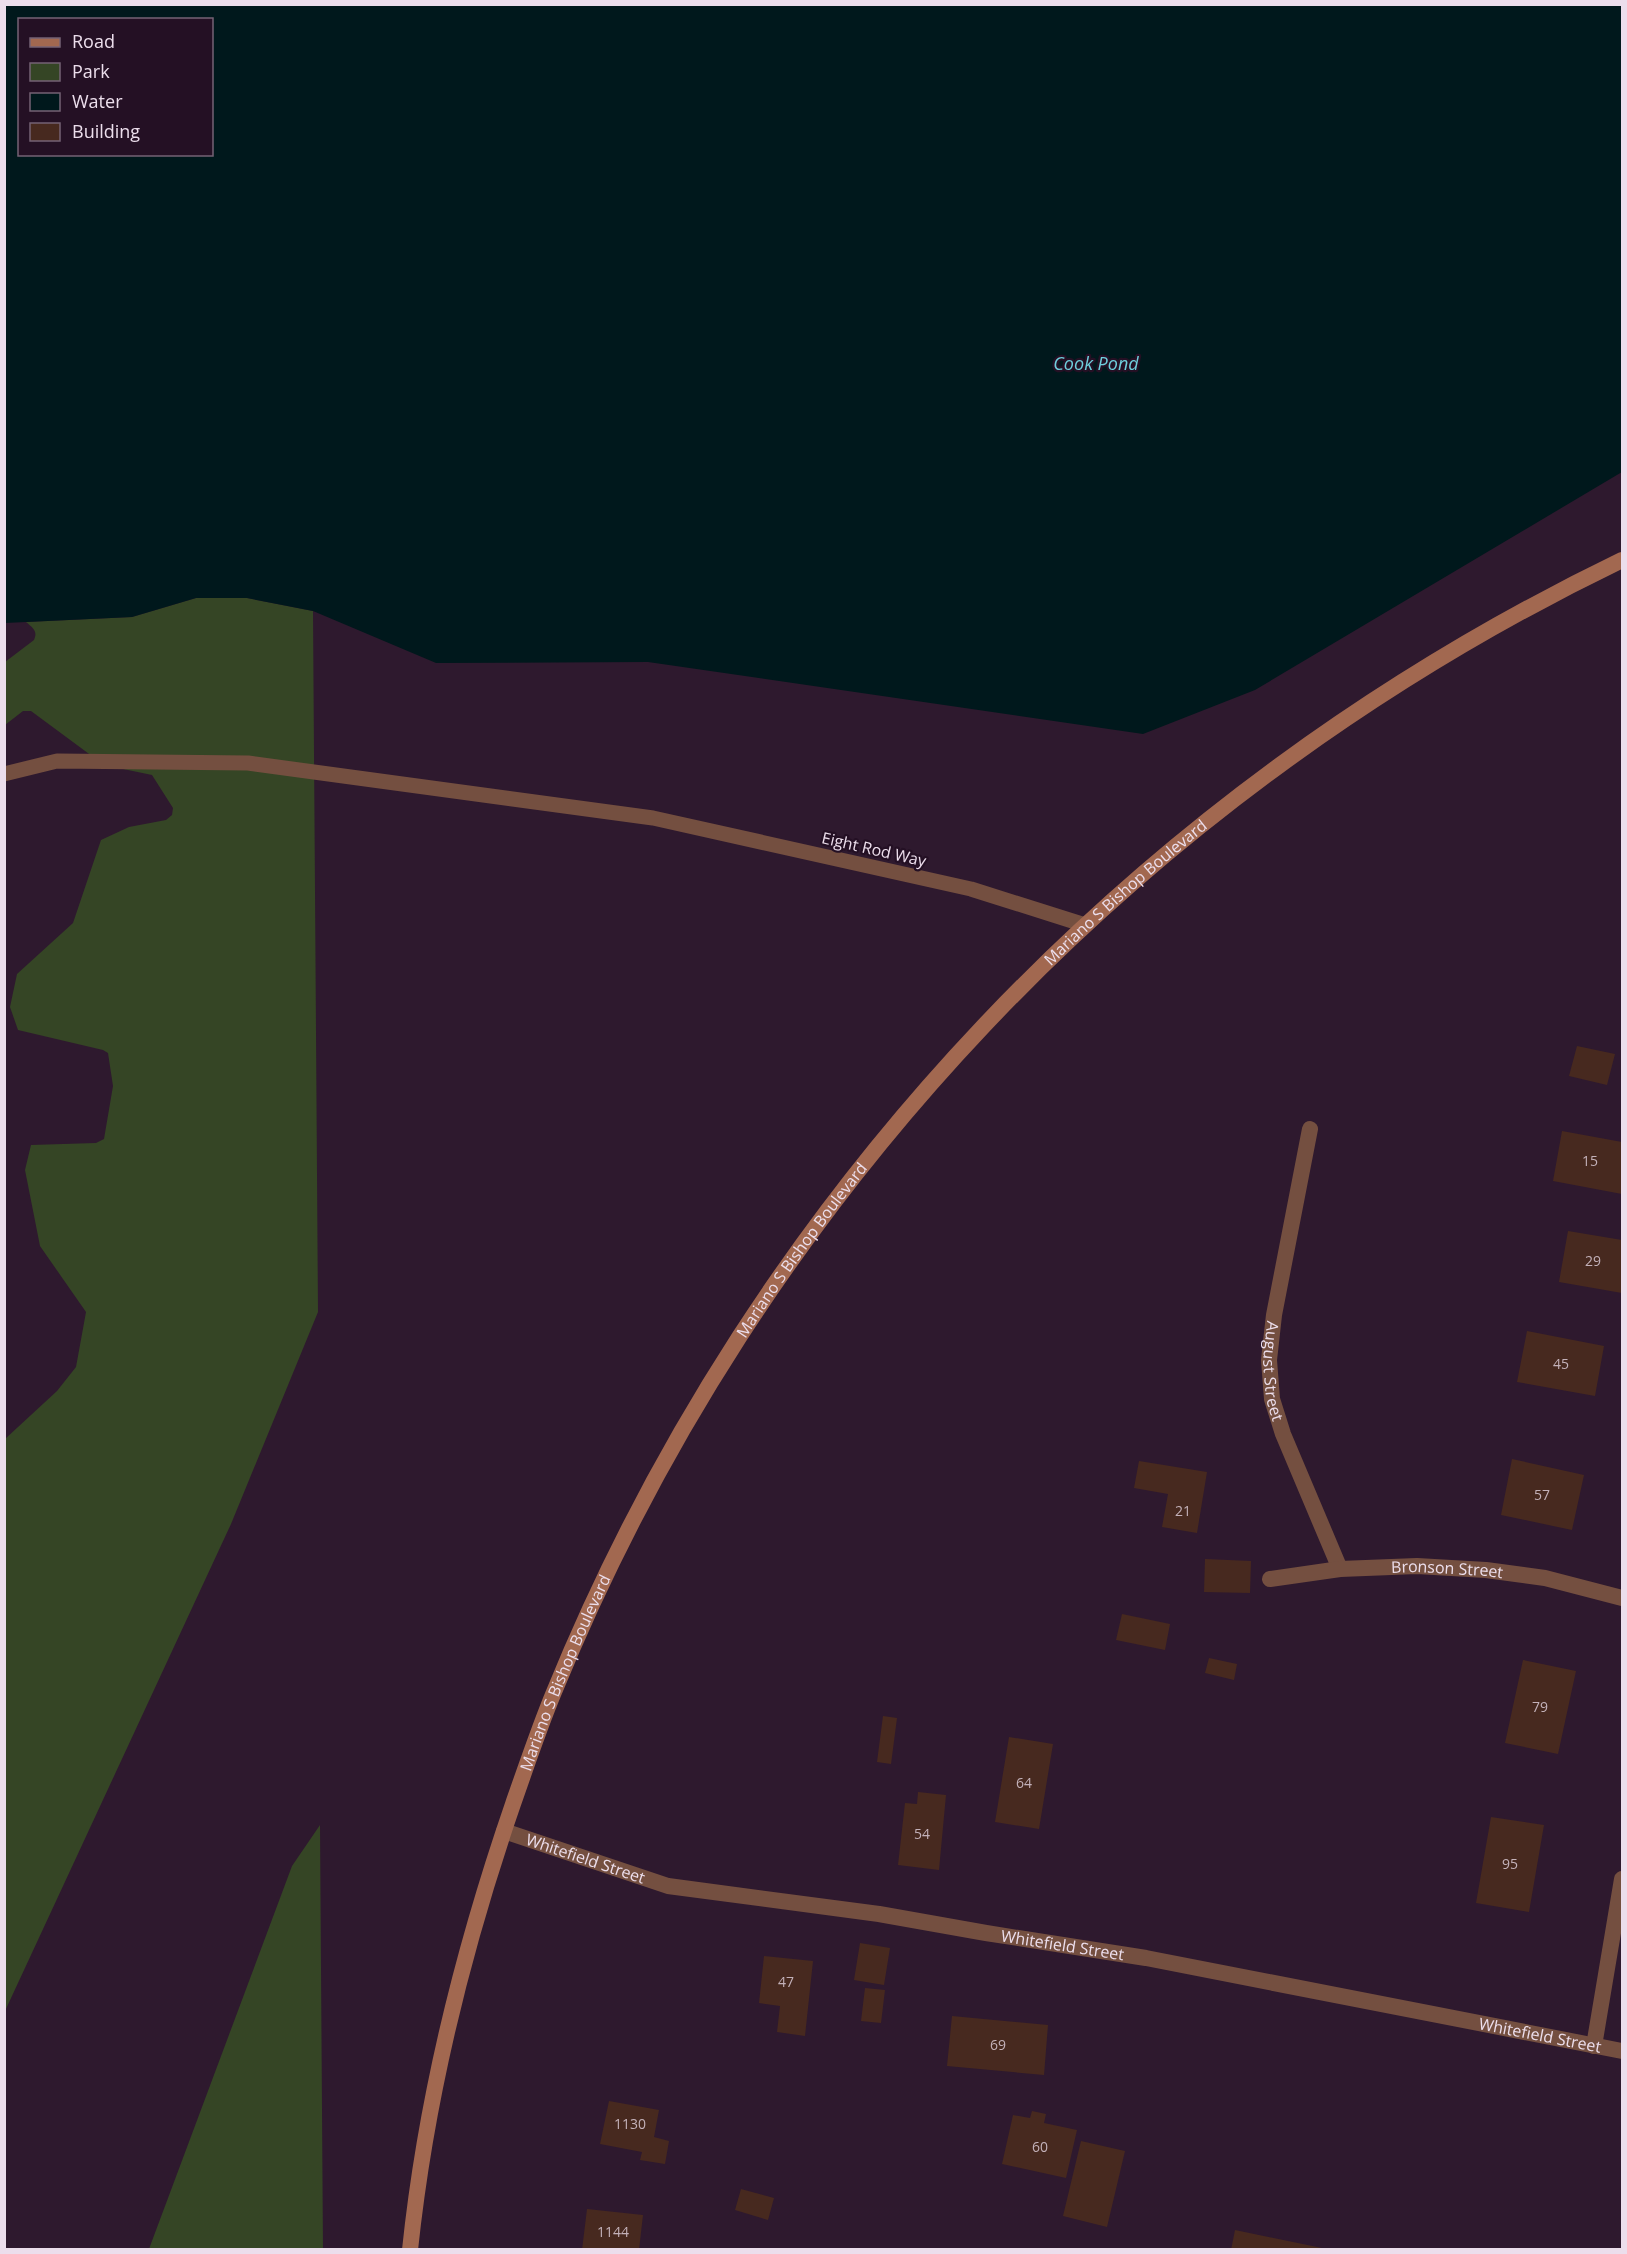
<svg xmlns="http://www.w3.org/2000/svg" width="1627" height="2254" font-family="'Open Sans',sans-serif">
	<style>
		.green { fill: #354525 }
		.water { fill: #00181c; fill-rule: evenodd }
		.building { fill: #47291f }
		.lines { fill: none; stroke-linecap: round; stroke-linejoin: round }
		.service { stroke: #744f40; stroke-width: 15 }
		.minor { stroke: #744f40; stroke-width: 16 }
		.secondary { stroke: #a26850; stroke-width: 16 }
		.labels { text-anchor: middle; stroke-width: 4.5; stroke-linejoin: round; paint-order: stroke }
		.number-label { font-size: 14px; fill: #c3b1b9 }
		.street-label { font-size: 16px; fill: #ecdeec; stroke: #241024 }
		.water-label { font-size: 18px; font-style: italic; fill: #6fcfdd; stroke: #241024 }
	</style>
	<rect width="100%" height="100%" fill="#2e192e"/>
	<!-- green -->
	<path class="green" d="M196,598h51l66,13 5,701 -87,212 -226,487v-572l52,-48 19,-24 10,-55 -46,-66 -15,-76 6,-25 65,-2 8,-4 9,-53 -5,-33 -5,-3 -85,-20 -8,-23 7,-33 56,-51 28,-83 28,-13 37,-7 6,-5 1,-7 -21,-33 -48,-10 -73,-54h-8l-18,14v-63l29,-22c4,-9 -1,-12 -8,-18l106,-5z
		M320,1825l3,424h-174l143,-383z"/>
	<!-- water -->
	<path class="water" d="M4,5h1618v467l-367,218 -112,44 -495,-72 -212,1 -123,-52 -66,-13h-51l-64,19 -127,6zM20,20h192v134h-192z"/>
	<!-- building -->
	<path class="building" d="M1577,1046l38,8 -8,31 -38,-9z
		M1562,1131l60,11v52l-69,-13z
		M1568,1231l54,9v53l-63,-11z
		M1527,1331l77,15 -9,50 -78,-14z
		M1512,1459l72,16 -12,55 -71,-15z
		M1139,1461l68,11 -10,61 -35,-6 6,-33 -34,-6z
		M1205,1559l46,2 -1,32 -46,-1z
		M1122,1614l48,10 -5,26 -49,-10z
		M1209,1658l28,6 -3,16 -29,-7z
		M1523,1660l53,11 -18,83 -53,-11z
		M883,1716l14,2 -6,46 -14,-2z
		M1009,1737l44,7 -14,85 -44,-7z
		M918,1792l28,3 -7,75 -41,-5 7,-62 12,1z
		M1491,1817l53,8 -15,87 -53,-9z
		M860,1943l30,5 -6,37 -30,-5z
		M764,1956l49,5 -8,75 -28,-4 3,-26 -21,-3z
		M865,1988l20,2 -4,33 -20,-2z
		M952,2016l96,9 -4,50 -97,-9z
		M609,2101l50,9 -5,27 15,4 -4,23 -25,-4 2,-8 -42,-8z
		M1032,2111l14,3 -2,9 33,7 -11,48 -64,-14 11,-49 17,3z
		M1081,2141l44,10 -18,76 -44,-11z
		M741,2189l33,9 -6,22 -33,-10z
		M587,2209l56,6 -4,35h-57z
		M1235,2230l87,18v2h-91z"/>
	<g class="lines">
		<!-- service -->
		<path class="service" d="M4,774l53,-13 191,2 405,55 318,71 114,36"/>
		<!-- minor -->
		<g class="minor">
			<path id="s1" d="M1310,1129l-36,186 -5,45 3,39 11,35 57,135"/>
			<path id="s2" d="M1270,1579l70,-10 77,-3 69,4 59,8 77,20"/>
			<path id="s3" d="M504,1831l164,55 211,28 107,19 160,25 476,93"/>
			<path d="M1594,2046l28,-167"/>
		</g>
		<!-- secondary -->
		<path class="secondary" id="s4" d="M410,2250c16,-153 53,-301 103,-446 13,-37 26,-76 41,-112 204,-499 585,-899 1068,-1132"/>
	</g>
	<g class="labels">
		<!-- number labels -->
		<g class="number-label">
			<text x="1590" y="1166">15</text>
			<text x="1593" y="1266">29</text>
			<text x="1561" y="1369">45</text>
			<text x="1542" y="1500">57</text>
			<text x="1183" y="1516">21</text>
			<text x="1540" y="1712">79</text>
			<text x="1024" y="1788">64</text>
			<text x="922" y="1839">54</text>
			<text x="1510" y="1869">95</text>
			<text x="786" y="1987">47</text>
			<text x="998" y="2050">69</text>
			<text x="630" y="2129">1130</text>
			<text x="1040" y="2152">60</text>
			<text x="613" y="2237">1144</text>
		</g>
		<!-- street labels -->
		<g class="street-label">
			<text transform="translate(874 849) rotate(13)" y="6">Eight Rod Way</text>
			<text dy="6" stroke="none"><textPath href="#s4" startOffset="1570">Mariano S Bishop Boulevard</textPath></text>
			<text dy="6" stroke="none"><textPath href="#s4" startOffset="1086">Mariano S Bishop Boulevard</textPath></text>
			<text dy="6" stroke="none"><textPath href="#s1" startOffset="246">August Street</textPath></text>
			<text dy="6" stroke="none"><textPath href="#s2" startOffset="178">Bronson Street</textPath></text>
			<text dy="6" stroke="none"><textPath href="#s4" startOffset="600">Mariano S Bishop Boulevard</textPath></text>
			<text dy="6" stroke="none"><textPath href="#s3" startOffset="86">Whitefield Street</textPath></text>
			<text dy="6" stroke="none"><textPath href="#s3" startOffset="572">Whitefield Street</textPath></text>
			<text dy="6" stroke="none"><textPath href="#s3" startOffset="1058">Whitefield Street</textPath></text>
		</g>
		<!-- water labels -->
		<g class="water-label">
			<text x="1096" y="370">Cook Pond</text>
		</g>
	</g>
	<!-- border -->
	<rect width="1627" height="2254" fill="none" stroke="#ecdeec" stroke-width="12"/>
	<!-- legend -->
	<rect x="18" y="18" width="195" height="138" fill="#241024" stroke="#746274" stroke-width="1.5"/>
	<rect x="30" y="38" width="30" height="9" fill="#a26850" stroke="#746274" stroke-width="1.5"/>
	<text x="72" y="48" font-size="18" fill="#ecdeec">Road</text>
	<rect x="30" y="63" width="30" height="18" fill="#354525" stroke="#746274" stroke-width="1.5"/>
	<text x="72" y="78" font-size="18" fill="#ecdeec">Park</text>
	<rect x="30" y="93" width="30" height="18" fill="#00181c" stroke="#746274" stroke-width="1.5"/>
	<text x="72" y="108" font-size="18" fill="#ecdeec">Water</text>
	<rect x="30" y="123" width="30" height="18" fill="#47291f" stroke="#746274" stroke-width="1.5"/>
	<text x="72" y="138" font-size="18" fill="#ecdeec">Building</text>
</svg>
